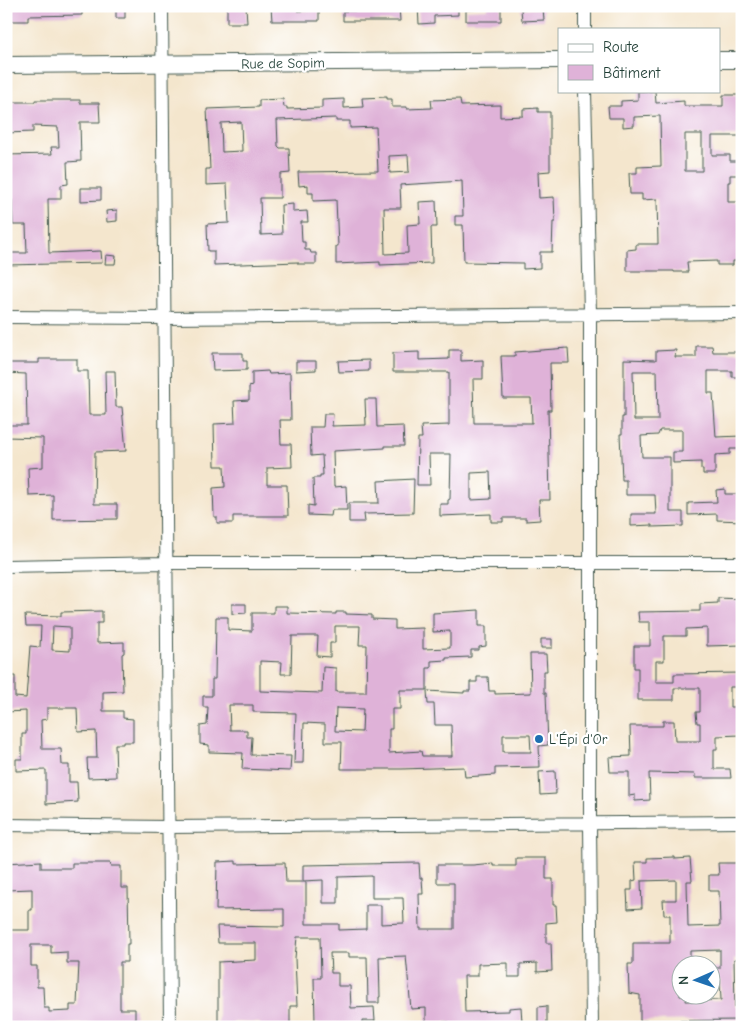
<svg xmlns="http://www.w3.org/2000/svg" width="748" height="1033" font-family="'Comic Neue',sans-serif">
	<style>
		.building { fill: #dfb2d8; fill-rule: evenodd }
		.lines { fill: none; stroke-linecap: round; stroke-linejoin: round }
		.minor-casing { stroke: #3f564b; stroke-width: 14 }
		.tertiary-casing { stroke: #3f564b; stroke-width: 18 }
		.minor { stroke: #fff; stroke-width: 12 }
		.tertiary { stroke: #fff; stroke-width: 16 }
		.poi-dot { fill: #1f6fb2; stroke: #fff; stroke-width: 2 }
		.labels { text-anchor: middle; stroke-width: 4.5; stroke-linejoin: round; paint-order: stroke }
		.street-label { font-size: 14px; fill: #1f3d34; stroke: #fff }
		.poi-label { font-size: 14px; fill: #1f3d34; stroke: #fff; text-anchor: start }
	</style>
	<rect width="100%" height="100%" fill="#fff"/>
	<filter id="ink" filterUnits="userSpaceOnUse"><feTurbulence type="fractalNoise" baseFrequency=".02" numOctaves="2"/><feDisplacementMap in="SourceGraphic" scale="10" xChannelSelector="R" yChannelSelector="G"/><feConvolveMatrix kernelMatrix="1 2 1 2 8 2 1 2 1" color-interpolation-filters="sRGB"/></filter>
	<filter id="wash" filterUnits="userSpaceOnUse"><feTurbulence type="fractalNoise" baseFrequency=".0096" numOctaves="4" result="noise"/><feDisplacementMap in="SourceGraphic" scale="20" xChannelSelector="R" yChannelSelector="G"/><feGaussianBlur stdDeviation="1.12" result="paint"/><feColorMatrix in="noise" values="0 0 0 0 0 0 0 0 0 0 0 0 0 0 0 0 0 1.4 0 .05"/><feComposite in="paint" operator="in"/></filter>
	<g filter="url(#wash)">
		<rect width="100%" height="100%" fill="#f4e6cd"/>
		<g id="blocks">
			<!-- building -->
			<path class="building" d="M10,6h72v9l-54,1v5h-18z
				M116,6h9v12h-9z
				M227,6h19l1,17h-20z
				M298,6v5l21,-1v11h-47l-1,-14z
				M373,6h26l1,15h-57v-10h30z
				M418,6h40v9l-24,1v7l-15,1z
				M487,6h14v15h-35v-11l21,-1z
				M543,8l1,12 -22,1 -1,-12z
				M638,91h17l1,12 28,-2v5h39v-11h19v38h-2v3h-28v19h18v6h12v14h-12v7h-2v20h14v59h-9v4h-16v-4l-30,1 1,10h-14v-1h-47v-21l9,-1v-5h22l-1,-45 -15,1v-6h-12l-1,-21h8v-6l24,-1 -1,-50 -26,1v9l-11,1v-9h-14l-1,-12h13v-5l17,-1zM685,134h17v37h-17z
				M387,97v2h5v8h15v2l25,-1 -1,-8 29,-1 1,7 39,-1v12l23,-1v-7l15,-1v4h12v59l-12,1 1,26 15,-1 1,25h-2l-1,30h-12v16l-17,1v-6l-59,-1 -1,-37h-8v-9h8l-1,-35 -62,4 1,23h-17l1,46 23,-1 -1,-28 13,-1 -1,-22 17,-1 1,26h-6l1,36 -52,2v-3l-44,2v-18h2l-2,-46 -23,1v-8h-5v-8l-9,1 -1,-14 80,-1 -2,-44 -26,1v-7h-14v-3l-59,2 1,26 2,2h9l1,25 -10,1v24h-20l1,37 21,-1 -1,-29 12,-1v8l14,-1 1,11h-7l1,20h3v8h5l1,3h5v11h-18v-2l-84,3v-14h-6l-1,-27 22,-1 -2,-39 -21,1v-16h4l-3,-60 52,-2v-7l24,-1 1,8h3v2l35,-1v-8l22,-1v9l19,-1 -1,-9zM241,122l1,29 -20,1 -1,-29zM408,155l1,17 -19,1 -1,-17z
				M35,100h45v3h19l1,19h-20l1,39 -14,1 1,22 -7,1v14h-13l1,54 52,-2 1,12 -96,2v-12h21l-1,-28h-13l-1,-25 -6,1v-46l46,-1 -1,-7h8l-1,-20 -25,-1v6l-27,1v-31h29z
				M81,188h20v12l-20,1z
				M117,210v11l-10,1 -1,-11z
				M106,255l10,1 -1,8h-10z
				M696,346h16l1,6h29l-1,25h-9v-6h-24v22h5l3,44 26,-1v13h-12v5l-15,1v19h-12v-5h-2v-7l-28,1v-11h9v-22h-22l-2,5 -17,1 1,21h28v55h13v14l-31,1v-2l-21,1v-12h25l-1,-19h-29v-15h-4l-2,-46h2v-17h2v-58l32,1v-9l20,-1 -1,7h21zM633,371h24l1,49h-24z
				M568,348l1,15h-19l1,47h-3l2,90h-11l1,20 -14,1v-3h-23v4h-12v-8l-51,2v-12h8v-4l2,-1 1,-45h-22l1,31h-13l1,-47h4l-1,-12 28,-1v-53h-56v-19l26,-1v8l30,-1v-9h12v11l22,-1v19h-10l1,44h58l-1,-25h-28l-2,-42h14v-4zM490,472l1,27 -20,1v-27z
				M212,353h31v8h4v9l-34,1z
				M39,359h38v12h11l1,44h17l-1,-44h10l1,36h6l4,44 -31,1 -1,52h23v15l-64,1v-25l-24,1 -1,-28 15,-1v-29l-37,-1v-12h21l-1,-51 -20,-1v-10h33z
				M369,360v11l-30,1 -1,-11z
				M296,361h20v9l-20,1z
				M268,371l1,3 21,-1 1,47h-11l1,24h10l1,23 -25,1v17h20l1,31h-55v7h-16v-6h-3l-1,-29 12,-1 -1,-21h-9l-1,-42 21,-1 -1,-22 15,-1v-13l3,-1v-14z
				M365,399h11l1,28 26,-1 1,20h-19v2l-52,3 1,36 12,-1 1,24h-15l-1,6 -23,-1v-10l6,1 -1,-28h7v-3h3l-1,-20 -11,1 -1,-29h13l1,-13h9l-1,12 34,-1z
				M414,479l-1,34 -49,1 1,8h-16v-19h30l-1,-22z
				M725,489v5h17v27l-25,-1v-6l-29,1v-12l29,-1 -1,-12z
				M718,598l24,1v46l-35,1v-18l-21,1v7h-22v25h-8v21h18v-8l68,-1v14h-12v20h9l1,28 -23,1v13h-3v20h16l1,9h-36v-4l-46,-1 1,27 -15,1v-6l-6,1v-24h-19l-1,-15 22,-1 -1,-30h33v-5h11l1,20h25v-18h-3l-1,-11h4v-24h-26v12h-36v-32h-4v-22h16v-24h-11l-1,-10 62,-1v-7l18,-1z
				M232,604h14v9l-14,1z
				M274,606h13v7l49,1v-2h10v2l26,1v4l23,1v9l28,-1v21l27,-1v-17l-17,1v-19l46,-3v16h7v20l-7,1v3h-8v7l-25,1v2l-15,1v7h-4v22h-27v19h-8v20h-3v24l32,-2 1,5h30l-1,-31h-16l-1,-21h-6l-1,-13 37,2v-2h6v-9h7v-5h11l1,14h6v3l36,-1 -1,-39h16l1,17h-3v22h2l2,52 -9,1 1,21 -45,1v7l-30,2 -1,-10 -62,2h-61l1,-27h-17v-18l-21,-1 -1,40h-9l2,-50 -43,-1v-7h-24l1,25h17v7h5l-1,18 40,1 -1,15 -48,-2 1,-16 -34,-1v-7l-9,-1v-18l7,-1 1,-18h-5v-11h9v-17h3l1,-62h12v13l24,1v-18h22zM335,626h25l-1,19h8l-1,47h-30v-24l-13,-1 -1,26 -62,-2v-30l22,1 -1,12h10l1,-38h26l-1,20 13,1v-14h5zM336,708l27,1 -1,23 -27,-1zM503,735h27l1,17h-28z
				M102,611v12h-5v20l27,-1v11l-2,1 1,37 -20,1v19h20v7l10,1v23h-10v2h-8l1,33 -28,1 -1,-20h10l-1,-27 -18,1 -1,-24h-30v11l-6,1 1,29h19l1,16h7v17h8l1,20 -32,2v-34l-30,1v-12h6v-25h4v-23l-20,1v-36h9v21l11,1 4,-52 10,1 1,-21h-15l-1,-11 36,1v-4zM53,626l17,1v24l-18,-1z
				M541,639h11v9h-11z
				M555,771l1,23 -16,1 -1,-23z
				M675,857v2l15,-1 2,23h-5l1,46 32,-1 -1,-35h-10v-16h10l-1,-12h24v96h-8l1,48 7,-1v14l-102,1v-26l-11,-2 -1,-29h5v-21h37v-28h-6l-1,-15h13v-20l-35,1 1,27 -14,1 -1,-19h5v-9l4,-1 -1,-18h12v-4zM720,950v18h-10v12h10l1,20 -35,1v-5h-6v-30h10v-15z
				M516,858h30v21h7v26h3l1,17 -11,1v20h5l1,28 -15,1v-9l-17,1v13h-12v-14l-30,1v12h-14l1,36 44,-1v-3l12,-1 1,15 -18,1v4l-55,-1v-4h-23v-14l-15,1 -5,-53 -27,1 1,40h-1v6h-11l-1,-46h-18v-4h-19l1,20h7v13h12l1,22 23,-1 1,14h-13v6h-44v-4h-3l-1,-45h7l-1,-41h-23l-2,21 2,48h-7v21h-30v-4l-28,-1v5l-14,-1v-64l38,-2v-17h-38l-1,-17 67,1v-18l-68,1 1,-48 19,-1v3l49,-1 1,19h20v42h33v6l27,-1v-24h15v19l23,-1 -1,-25h-31v-22l-34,1v26h-15v-23l-20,1v-16l116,-2 1,15h2l1,16h-4l1,35h34v-46h-17v-18h36l20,-2v3h23z
				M41,861v7h31v-5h38l1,3h10v22h7l1,56h-2v18h-7v47h15v11h-8v7h-15v-4l-82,2v2h-22l-1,-2 -1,-58 2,-23h-2v-14h23v-20h3v-21l-26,1v-27zM31,945h20v8l16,-1v11h12l-2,42h-7v6l-21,1v-4h-5l-1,-21h-6v-21h-6z
				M547,1006v21h-9v-20z"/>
		</g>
	</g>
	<g filter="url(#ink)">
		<use href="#blocks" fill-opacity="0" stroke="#3f564b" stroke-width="1"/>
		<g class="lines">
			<defs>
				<path id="minor" d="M162,6l8,1021
					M585,6v23
					M585,91l5,222v511l2,203
					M6,317l158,1 578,-5
					M6,566l160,-3h576
					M6,825l162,2 574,-5"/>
				<path id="tertiary" d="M719,60h23
					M6,65l553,-5"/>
			</defs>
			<!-- minor casing -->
			<use href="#minor" class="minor-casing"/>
			<!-- tertiary casing -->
			<use href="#tertiary" class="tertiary-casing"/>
			<!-- minor -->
			<use href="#minor" class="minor"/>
			<!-- tertiary -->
			<use href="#tertiary" class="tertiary"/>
		</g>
	</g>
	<!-- markers -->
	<circle class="poi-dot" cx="539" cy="739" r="5"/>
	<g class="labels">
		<!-- street labels -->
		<g class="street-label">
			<text transform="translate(283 63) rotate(-1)" y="5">Rue de Sopim</text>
		</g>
		<!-- poi labels -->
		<g class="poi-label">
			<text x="549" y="744">L'Épi d'Or</text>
		</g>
	</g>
	<!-- margin -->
	<rect width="748" height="1033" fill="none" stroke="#fff" stroke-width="25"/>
	<!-- legend -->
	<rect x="558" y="28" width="162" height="65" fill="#ffffff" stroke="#a5b1ae"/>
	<rect x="568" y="44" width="25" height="8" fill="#ffffff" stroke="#a5b1ae"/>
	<text x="603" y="52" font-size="15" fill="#1f3d34">Route</text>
	<rect x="568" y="65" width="25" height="15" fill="#dfb2d8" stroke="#a5b1ae"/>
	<text x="603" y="78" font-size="15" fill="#1f3d34">Bâtiment</text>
	<!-- north arrow -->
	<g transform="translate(696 980) rotate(268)"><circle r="24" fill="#ffffff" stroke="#a5b1ae"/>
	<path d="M0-4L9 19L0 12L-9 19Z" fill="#1f6fb2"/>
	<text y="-8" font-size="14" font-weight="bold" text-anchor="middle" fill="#1f3d34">N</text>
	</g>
</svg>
